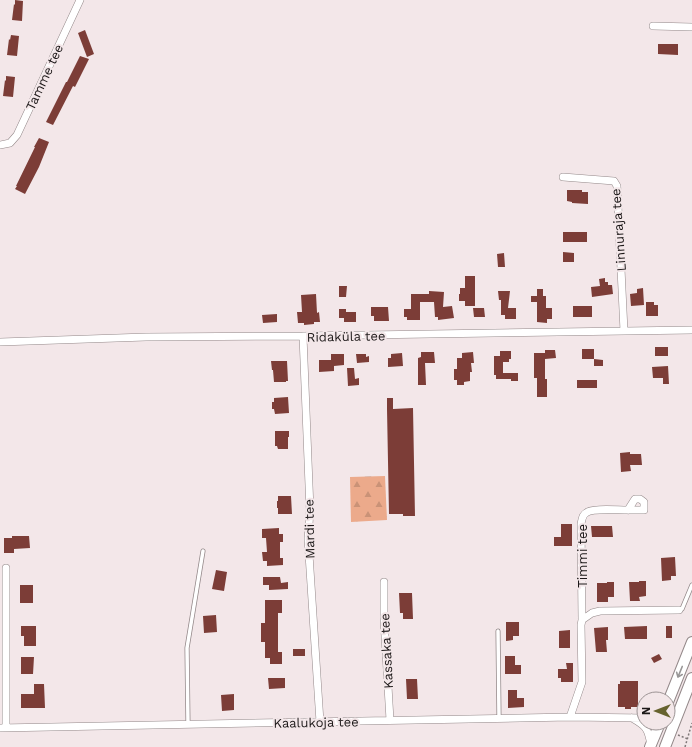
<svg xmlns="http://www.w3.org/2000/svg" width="692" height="747" font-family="'Work Sans',sans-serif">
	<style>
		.forest { fill: url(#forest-firs) }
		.building { fill: #7c3d37 }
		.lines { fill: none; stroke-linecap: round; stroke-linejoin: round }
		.lane-casing { stroke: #938889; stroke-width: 5 }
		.street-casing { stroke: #938889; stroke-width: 8 }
		.secondary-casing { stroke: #938889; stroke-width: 12 }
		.path { stroke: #81797a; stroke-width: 1.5; stroke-dasharray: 2 2; stroke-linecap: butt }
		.lane { stroke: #fff; stroke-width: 3.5 }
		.street { stroke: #fff; stroke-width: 7 }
		.secondary { stroke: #fff; stroke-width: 10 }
		.oneway { stroke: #999797 }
		.labels { text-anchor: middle; stroke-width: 4; stroke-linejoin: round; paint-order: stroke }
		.street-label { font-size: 13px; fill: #1c1818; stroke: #f3e7e9 }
	</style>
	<defs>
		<pattern id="forest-firs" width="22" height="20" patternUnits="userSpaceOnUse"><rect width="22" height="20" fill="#ecaa8b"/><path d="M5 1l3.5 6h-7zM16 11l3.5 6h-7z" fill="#ca9277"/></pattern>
	</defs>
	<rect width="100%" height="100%" fill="#f3e7e9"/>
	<!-- forest -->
	<path class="forest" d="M385,476l2,44 -36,2 -1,-45z"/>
	<!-- building -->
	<path class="building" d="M15,0l8,1 -1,20 -10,-1 2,-16 1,1z
		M85,30l9,24 -7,3 -9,-24z
		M11,35l8,1 -2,20 -10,-1 2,-16 1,1z
		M658,44h20v11l-20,-1z
		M80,56l9,3 -14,28 -2,-1 -20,39 -7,-3 20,-40h1z
		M6,76l9,1 -2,20 -10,-1 2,-16 1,1z
		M39,138l10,4 -10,25 -14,27 -10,-5 2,-3h-1l19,-39h-1z
		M567,190h15v2h6v12l-16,-1v-1l-5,-1z
		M563,232h24v10h-24z
		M563,252l11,1v9h-11z
		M504,253l1,14h-7l-1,-13z
		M465,276h10v30h-10v-5h-6v-7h1v-6h5z
		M605,278v4h3v3h4l1,9 -21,3 -1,-10 9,-1 -1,-7z
		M339,286h8l-1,11h-7z
		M643,288l1,17 -13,1 -1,-12 7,-1v-4z
		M537,289h6v7h3v12h6v11h-5v4l-10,-1v-20h-6v-6h6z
		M429,291l15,1 -1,15 9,-1 2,12 -16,2v-3h-3l-1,-15h-14v18h-13v-3h-3v-8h7v-15h18z
		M498,291h12l-2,17h8v11h-11v-4h-4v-15h-2z
		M316,294l1,19 2,-1 1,10h-6v2l-10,1v-2h-6l-1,-11h5l-1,-17z
		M646,302h8v3h4v11h-12z
		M573,306h19v11h-19z
		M371,307h17l1,14h-15v-5h-3z
		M473,308h11l1,9h-11z
		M339,309h7v3h10v10h-12v-4h-5z
		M277,314v8l-14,1 -1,-8z
		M655,347h13v9h-13z
		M582,349h12v10h-12z
		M545,350h10l1,8 -11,1v20h2v18h-10v-19h-3v-25h11z
		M500,351h11v8h-2v3h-6v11h15v8h-7v-2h-15v-4h-2v-19h6z
		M421,352h13l1,11h-10l1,22h-8v-27l3,-1z
		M473,352l1,11h-3l1,9h-2v9l-6,1v3h-7v-5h-3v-11h3v-11h5v-5z
		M402,353l1,13 -15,1v-9h3v-4z
		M331,354h13v11l-10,1v5l-15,1v-12h12z
		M356,354h10v3l3,-1v6l-12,1z
		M594,359l9,1v6h-9z
		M271,361h16l1,20h-2v1h-12l-1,-12h-1z
		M668,366l1,18h-6v-6h-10l-1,-11z
		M347,368h7l1,11 4,-1v7l-11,1z
		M577,380h20v8h-20z
		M288,397l1,16 -14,1 -1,-5h-2v-7h2v-4z
		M387,398h6v11l20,-1 2,108h-12v-2h-14l-2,-105z
		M275,431h14v6h-1v12h-10l-1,-3h-2z
		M630,452v2h11l1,11h-12l1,6 -10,1 -1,-19z
		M278,496h13l1,18h-14v-6h-1v-7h1z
		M561,524h11v22h-18v-9h7z
		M591,526h21l1,11h-21z
		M279,528v6h4v8h-3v16h3v7l-16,1v-5h-4l-1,-9h5l-1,-14h-4v-9z
		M12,536h17l1,12 -16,1v4h-10v-15h8z
		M675,557l1,19h-5v4l-9,1 -1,-23z
		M216,570l11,2 -3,19 -12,-2z
		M263,577h17l1,6 7,-1v7l-19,1v-5h-6z
		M639,581h7v15l-7,1 1,4h-10l-1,-19h10z
		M607,582h7v15h-6v5h-11v-19h10z
		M20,585h13v18h-13z
		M399,593h13l1,26h-10v-6h-3z
		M265,600h17v13h-4v39h4v12h-12v-6h-5v-16h-4v-19h4z
		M216,615l1,17 -13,1 -1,-17z
		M506,622h13v14h-6v4l-7,1z
		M21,626h15v20h-12v-10h-3z
		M647,626v13h-22l-1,-12z
		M666,626h6v12h-6z
		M608,627v13h-2l1,12h-11l-2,-24z
		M570,630v18h-11v-17z
		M293,649h12v7h-12z
		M659,654l3,5 -8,4 -3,-5z
		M505,656h10v9h6v9h-16z
		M21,657h13l-1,17h-12z
		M566,663h7v19h-12v-4h-3v-9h9z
		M268,678h17v10l-16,1z
		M406,679h11l1,20h-11z
		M620,681h18v26h-7v2h-6v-2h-7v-23h2z
		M34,684h10l1,24h-24v-14h13z
		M508,690h9v8h7v9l-16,1z
		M234,694v16l-12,1 -1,-16z"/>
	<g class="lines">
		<defs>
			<path id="lane" d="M680,610l2,-1 10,-24
				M498,631l1,87
				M188,724l-1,-76 16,-97"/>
			<path id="street" d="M653,26l39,1
				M0,145l10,-2 7,-8 63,-135
				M563,177l51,4 3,5 7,145
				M303,336l7,174 -2,29 12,183
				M0,342l146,-5 157,-1 389,-6
				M6,568v160
				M384,582v37l6,101
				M582,620l-1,-96c1,-4 1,-9 5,-11 5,-5 30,-3 38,-3h20v-8l-4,-3h-5l-7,11
				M570,717l12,-35 -1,-57 1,-5 10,-7 8,-2 79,-1
				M632,718c14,8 16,10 19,27
				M0,728l570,-11 74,1"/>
			<path id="secondary" d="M668,702l24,-60
				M650,747l10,-24
				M665,747l27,-69"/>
		</defs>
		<!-- lane casing -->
		<use href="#lane" class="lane-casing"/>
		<!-- street casing -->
		<use href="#street" class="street-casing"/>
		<!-- secondary casing -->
		<use href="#secondary" class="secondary-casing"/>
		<!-- path -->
		<path class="path" d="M678,735l10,4
			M685,747l7,-24"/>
		<!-- lane -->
		<use href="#lane" class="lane"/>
		<!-- street -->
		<use href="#street" class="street"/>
		<!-- secondary -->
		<use href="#secondary" class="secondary"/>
	</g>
	<!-- one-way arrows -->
	<defs><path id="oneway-shaft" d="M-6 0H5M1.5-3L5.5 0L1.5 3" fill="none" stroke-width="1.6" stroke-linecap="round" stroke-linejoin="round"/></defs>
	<use class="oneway" href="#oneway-shaft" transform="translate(680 672) rotate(112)"/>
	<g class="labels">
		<!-- street labels -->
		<g class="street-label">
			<text transform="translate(44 77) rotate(-65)" y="5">Tamme tee</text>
			<text transform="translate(618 230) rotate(-94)" y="5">Linnuraja tee</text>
			<text transform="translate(346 336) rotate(-1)" y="5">Ridaküla tee</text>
			<text transform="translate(309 529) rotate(-91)" y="5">Mardi tee</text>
			<text transform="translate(582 556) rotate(-90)" y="5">Timmi tee</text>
			<text transform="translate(386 651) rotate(-93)" y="5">Kassaka tee</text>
			<text transform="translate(316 722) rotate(-1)" y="5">Kaalukoja tee</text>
		</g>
	</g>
	<!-- north arrow -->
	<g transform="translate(656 711) rotate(270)"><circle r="19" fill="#f3e7e9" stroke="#9d9495"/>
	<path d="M0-3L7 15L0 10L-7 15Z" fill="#66622e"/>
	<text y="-6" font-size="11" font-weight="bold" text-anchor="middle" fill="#1c1818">N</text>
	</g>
</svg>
